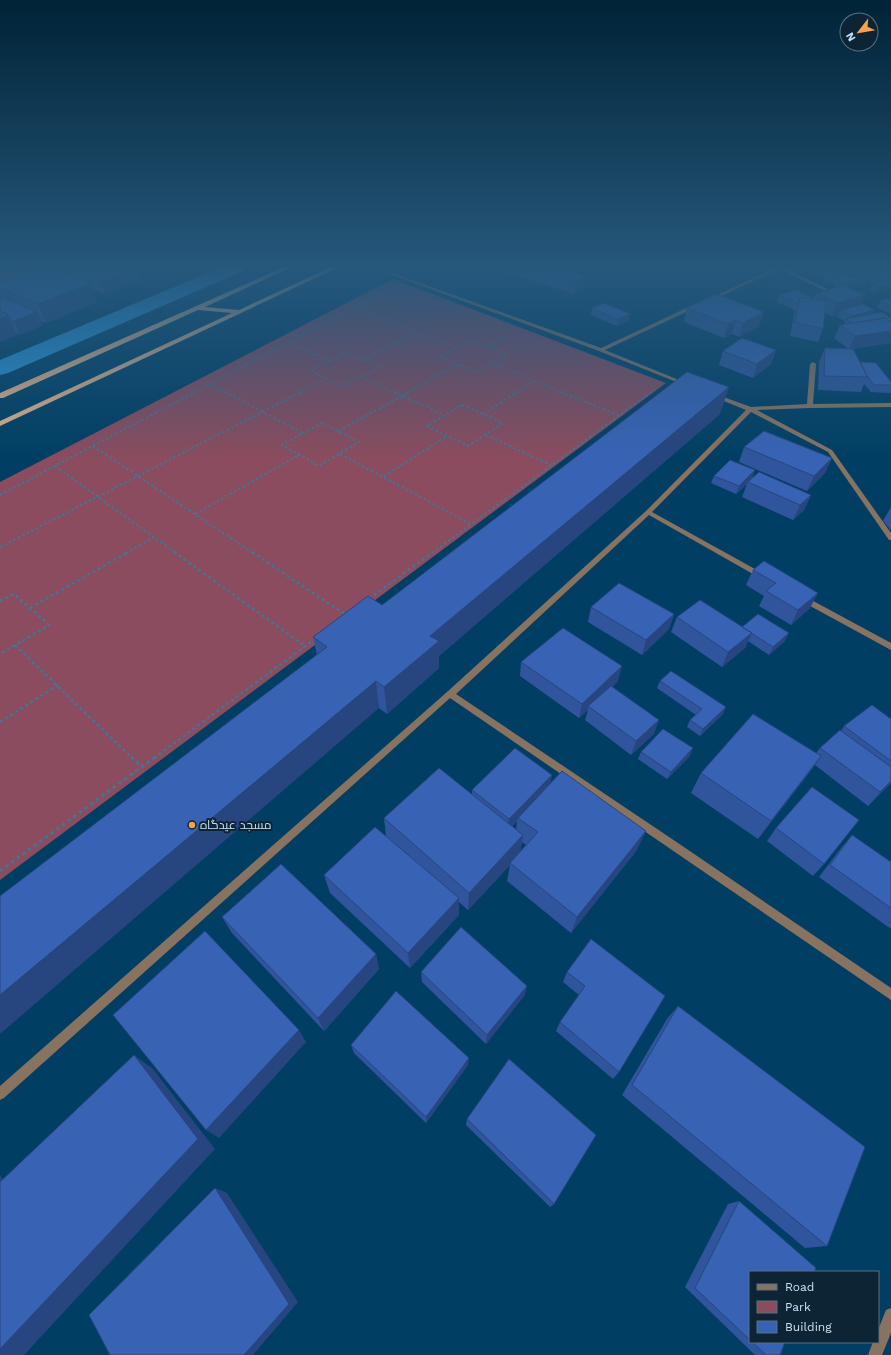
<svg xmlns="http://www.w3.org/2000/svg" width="891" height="1355" font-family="'Work Sans',Cairo,sans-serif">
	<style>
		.green { fill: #8a4c5e }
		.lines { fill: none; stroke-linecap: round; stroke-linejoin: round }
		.canal { fill: #2693d7; fill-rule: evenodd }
		.path-far3 { stroke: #427695; stroke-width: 1.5; stroke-dasharray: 2 2; stroke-linecap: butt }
		.path-far2 { stroke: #427695; stroke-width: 2; stroke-dasharray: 2.5 2.5; stroke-linecap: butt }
		.path-far1 { stroke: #427695; stroke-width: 2.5; stroke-dasharray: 3 3; stroke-linecap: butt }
		.path { stroke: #427695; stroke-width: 3; stroke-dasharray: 3.5 3.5; stroke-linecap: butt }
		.minor { fill: #887361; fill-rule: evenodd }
		.trunk { fill: #e3b28a; fill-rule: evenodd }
		.wall { fill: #30559c; fill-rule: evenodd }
		.shaded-wall { fill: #27457f }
		.building { fill: #3863b5; stroke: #27457f }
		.poi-dot { fill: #f8a04b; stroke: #0d2435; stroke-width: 1.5 }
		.labels { text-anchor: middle; stroke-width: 4; stroke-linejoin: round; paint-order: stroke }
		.poi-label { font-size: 12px; fill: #c5e2f8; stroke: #0d2435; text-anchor: start }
	</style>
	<rect width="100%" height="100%" fill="#003f63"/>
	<!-- green -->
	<path class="green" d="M0,267h53l-3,6 -50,18z
		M393,279l273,104 -666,497v-398z"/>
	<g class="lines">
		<!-- canal -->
		<path class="canal" d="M222,267h24l-3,4 -235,102 -8,2v-15z"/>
		<!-- path-far3 -->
		<path class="path-far3" d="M356,307l100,41
			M471,340l36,15 -30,17 -36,-15z
			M288,342l41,19
			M488,347l19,-11
			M347,352l33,15 -37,20 -33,-16z
			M364,360l53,-28
			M492,363l72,30
			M362,377l34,16
			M211,384l16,9
			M193,393l192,-102
			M299,393l27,-14
			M407,393l51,-29
			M516,393l18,-12
			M650,393l2,-2"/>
		<!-- path-far2 -->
		<path class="path-far2" d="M225,392l78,41
			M394,392l50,23
			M561,392l57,23
			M462,405l41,18 -35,23 -41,-20z
			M483,414l34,-22
			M322,423l37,19 -40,24 -37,-21z
			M339,431l70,-39
			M486,435l65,30
			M93,446l160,107
			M340,454l131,70
			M55,466l121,87
			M384,476l63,-40
			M0,495l195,-103
			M195,514l104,-59
			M0,547l301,-155
			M126,553l28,-16
			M432,553l219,-161"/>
		<!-- path-far1 -->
		<path class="path-far1" d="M174,552l131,94
			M252,552l94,63
			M369,599l64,-47
			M0,601l14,-7 35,31 -49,29
			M30,608l98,-56
			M15,645l117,113
			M0,722l58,-37
			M154,758l161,-119"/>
		<!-- path -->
		<path class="path" d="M131,757l11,10
			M0,871l155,-114"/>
		<!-- minor -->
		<path class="minor" d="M370,267h6l225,81 94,-44h4v2l-94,44 84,34 -5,1 -85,-34z
			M776,267h6l56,27 -4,1 -55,-26 -68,32 -4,-1z
			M813,362l3,2 -3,40 78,-1v4l-81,1 -53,2 75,40 59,83v7h-2l-61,-88 -77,-40 -99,100 112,62 2,2 -2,2h-4l-111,-63 -193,179 222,149 213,145v12l-441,-302 -446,400 -4,2v-14l447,-394 199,-181 100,-101 -32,-13v-2h4l33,12 56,-3 3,-40z
			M804,596l87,47v7l-90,-49 -1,-2 1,-2z
			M891,1308v25l-9,22h-14l5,-13h5v-12l8,-20z"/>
		<!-- trunk -->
		<path class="trunk" d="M284,267h8l-87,40 34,3 92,-43h8l-339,159v-5l232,-108 -34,-3 -195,88h-3v-5z"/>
	</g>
	<!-- wall -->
	<path class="wall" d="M499,267h56l29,9 -2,13 -8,5 -75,-24z
		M797,267h59l-2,6 -7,2 6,3 1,-1 4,-1 -3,-2 3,-7 33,8v13l-1,1 -4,-3 -2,5 -9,2 -5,-2 3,-7 -6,-4 -2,4 -9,2v1l-5,1 10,16 14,6 -2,4 18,4v25l-40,6 9,13 31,20v8l-1,3 -19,-1 -7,-8 -3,8 -43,-2 1,-28 6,-14 24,1 -15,-11 6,-13 4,-1 1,-3 -8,-4 1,-2 -6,1 -7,-3 -2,16 -5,13 -28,-6 5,-26 -18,-8 2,-7 35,3 2,-5 21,-6 -5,-3 1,-1 -3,1 -8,-4 2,-4 -7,1 -8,-4 1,-3 -4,1z
		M67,268l74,11 -36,15 -12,-4 4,12 -51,21 -5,-2 2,4 -23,10 -4,-2 1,2 -17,7v-59l69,-8z
		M880,301h11v13l-14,-6z
		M592,308l38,6 -2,7 -11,5 -26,-11z
		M687,308l72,18 -20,11 -7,-3 -8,4 -40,-16z
		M776,350l-5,14 -18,14 -34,-13 4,-14z
		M720,414l-281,242v12l-52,46 -8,-6 -62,-53 -4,-18 69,-32z
		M744,447l88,11 -7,15 -18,18 -68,-29z
		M714,476l39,1 58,18 -7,15 -11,10 -51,-23 5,-13 -11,10 -25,-11z
		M891,507v23l-8,-9z
		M764,561l46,47 -19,17 -32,-19 5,-10 -18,-11 7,-15z
		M591,607l83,7 -5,15 -27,26 -54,-33z
		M677,617l65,10 43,14 -16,14 -21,-14 -3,7 -23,19 -51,-35z
		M521,662l97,19 -6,6 42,47 -23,21 -46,-35 3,-10 -9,8 -59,-42z
		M660,681l63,33 -23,22 -13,-9 3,-7 6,-5 -39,-27z
		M891,719v64l-23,23 -53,-41 -57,74 -67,-46 10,-20 115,-20 4,-5 21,-17 3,-5z
		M641,752l49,4 -23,23 -29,-20z
		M552,775l-2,8 87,67 -66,83 -64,-52 3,-16 -42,45 -9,-8v13l-49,53 -80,-75 -6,-18 62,-39 -2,-18 88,-24v-4zM517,821l-1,9 -4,-3zM522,842l4,3 -6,6z
		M776,828l48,36 -11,12 -46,-35z
		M852,835l39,27v67l-72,-52 22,-29z
		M222,917l154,37 3,15 -55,62 -92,-98z
		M421,972l106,14 -3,10 -38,48 -64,-62z
		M567,972l98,24 -46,76 -6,7 -57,-48 4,-9 19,-27 -16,-13z
		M678,1006l149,240 -22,2 -183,-153 45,-76z
		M351,1045l117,20 -42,58 -72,-70z
		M467,1119l87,85 -4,3 -84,-82z
		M739,1201l11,71v70h35l-5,13h-25l-70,-68 43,-83z"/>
	<!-- shaded-wall -->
	<path class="shaded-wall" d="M0,267h23l-23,8z
		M136,267h1l4,12 -36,15 -4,-13z
		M807,267h5l-2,3 -4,1z
		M856,267l-2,6 -6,1 -3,6 -10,-2 -2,5 -3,1 2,-7 13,-3 2,-6z
		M835,268l-2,6 -8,-1 -1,3 -7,1 3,-6z
		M584,276l-2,13 -8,5 1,-13z
		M882,276l-3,7 -6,1 3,-7z
		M868,277l-3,7 -9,2v1l-13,3 3,-7 12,-3v-1z
		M91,283l6,19 -51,21 -8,-19z
		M887,284l-3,7 -9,2 3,-6z
		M865,295l-5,13 -20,2 -2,5 -6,1 5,-13z
		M875,310l-3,7 -22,4 2,-5z
		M37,312l6,13 -23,10 -6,-14z
		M764,312l-5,14 -20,11 4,-14z
		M630,314l-2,7 -11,5 1,-7z
		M8,315l9,20 -17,7v-23z
		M736,320l-4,14 -8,4 4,-14z
		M891,331v12l-42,6 6,-13z
		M776,350l-5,14 -18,14 4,-14z
		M729,387l-9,27 -281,242v12l-52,46 -3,-27 46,-51z
		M832,458l-7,15 -18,18 7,-15z
		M755,470l-3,8 -4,4 -1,2 -11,10 3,-8z
		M811,495l-7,15 -11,10 7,-15z
		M818,593l-8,15 -19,17 7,-15z
		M674,614l-5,15 -27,26 4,-15z
		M752,633l-7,15 -23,19 6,-15z
		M789,633l-4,8 -16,14 4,-8z
		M622,666l-4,15 -28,26 -2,-1v4l-9,8 3,-14z
		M376,681l3,27 -379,326v-39z
		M726,707l-3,7 -23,22 3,-7z
		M659,720l-5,14 -23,21 5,-14z
		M693,748l-3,8 -23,23 4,-7z
		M821,756l-14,20 -49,63 13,-18z
		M552,775l-3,13 -31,30 -1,3 -10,11 2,-13z
		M891,781v2l-23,23 12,-14z
		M646,831l-9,19 -66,83 6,-16z
		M523,835l-3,18 -10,10v2l-42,45 1,-17z
		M459,898v17l-49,53 -2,-15z
		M376,954l3,15 -55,62 -6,-13z
		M527,986l-3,10 -38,48 1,-9z
		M299,1030l7,12 -87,96 -13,-8z
		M134,1055l19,14 62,80 -191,206h-24v-6z
		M469,1058l-1,7 -42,58v-6z
		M0,1175l17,27 -17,-3z
		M215,1188l12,5 71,109 -45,53h-9z"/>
	<!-- building -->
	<path class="building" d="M44,267h5l42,16 -53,21 -38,-16v-5z
		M71,267h65l-35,14 -34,-13z
		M530,267h25l29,9 -9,5z
		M813,267h21l1,1 -15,3z
		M844,267h11l-8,1z
		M858,267h18l15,8v6l-9,-5 -6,1z
		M841,270l7,4 -16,3 -7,-4z
		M847,275l11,5 -12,3 -11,-5z
		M863,275l5,2 -10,2 -4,-2z
		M882,282l5,2 -9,3 -5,-3z
		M844,285l21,10 -28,8 -21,-10z
		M796,290l18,8 -1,1h-1l-12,-2 -3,6 -18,-8z
		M716,294l48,18 -21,11 -7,-3 -8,4 -41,-16z
		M0,296l37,16 -23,9 -4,-2 -2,-4 -8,-4z
		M800,297l26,4 -3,28 -28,-7z
		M887,299l4,2v5l-11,-5z
		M604,303l26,11 -12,5 -26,-11z
		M863,304l12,6 -23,6 -12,-6z
		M0,311l8,4 -8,4z
		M882,312l9,6v2l-3,1 -3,-3 -32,5 -7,-4z
		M885,318l6,5v8l-36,5 -15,-11z
		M742,338l34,12 -19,14 -34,-13z
		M825,348l28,1 15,28 -44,-1z
		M860,362l16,1 15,19v3h-17l-8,-11z
		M687,372l42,15 -299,249 9,5 -55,46 -8,-6 -376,314v-99l327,-249 -14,-10 55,-41 14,9z
		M764,431l68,27 -18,18 -70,-29z
		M730,460l25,10 -16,16 -25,-10z
		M759,472l52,23 -11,10 -52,-23z
		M764,561l54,32 -20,17 -32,-19 10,-8 -23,-13z
		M619,583l55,31 -28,26 -55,-33z
		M700,600l52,33 -24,19 -51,-35z
		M758,614l31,19 -16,14 -22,-14h1l-10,-6z
		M563,628l59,38 -40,38 -61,-42z
		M671,671l55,36 -23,22 -13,-9 12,-11 -42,-28z
		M611,686l48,34 -23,21 -48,-35z
		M872,705l19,14v42l-47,-35z
		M753,714l68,42 -50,65 -70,-48z
		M663,729l30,19 -22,24 -30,-20z
		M840,730l51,37v14l-11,11 -60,-44z
		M515,748l37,27 -43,44 -37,-29z
		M439,768l84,67 -54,58 -85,-75z
		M562,771l84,60 -69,86 -67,-54 28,-31 -20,-14z
		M812,787l47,33 -35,44 -48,-36z
		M375,827l84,71 -51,55 -84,-78z
		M852,835l39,27v46l-61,-43z
		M281,864l95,90 -58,64 -96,-101z
		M461,927l66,59 -40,49 -66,-63z
		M205,931l94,99 -93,100 -93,-115z
		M591,939l74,57 -46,76 -59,-50 25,-36 -18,-14z
		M396,991l73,67 -43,59 -75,-72z
		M678,1006l187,141 -38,99 -195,-161z
		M134,1055l64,84 -198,210v-167z
		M509,1059l87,76 -42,69 -87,-85z
		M215,1188l74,116 -45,51h-134l-21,-40z
		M739,1201l77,67 -2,4h-64v68l-55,-52z
		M752,1342h33l-5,13h-14z"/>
	<!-- sky -->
	<linearGradient id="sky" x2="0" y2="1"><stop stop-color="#002336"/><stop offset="0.58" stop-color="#26587c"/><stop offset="1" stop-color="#26587c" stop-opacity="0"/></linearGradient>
	<rect width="891" height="457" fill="url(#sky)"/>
	<!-- markers -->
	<circle class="poi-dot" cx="192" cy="825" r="4"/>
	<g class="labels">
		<!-- poi labels -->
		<g class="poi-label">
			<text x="200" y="829">مسجد عیدگاه</text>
		</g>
	</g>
	<!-- legend -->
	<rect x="749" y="1271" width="130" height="72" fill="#0d2435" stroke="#577083"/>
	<rect x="757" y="1284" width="20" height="6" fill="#887361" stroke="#577083"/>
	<text x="785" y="1291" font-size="12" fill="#c5e2f8">Road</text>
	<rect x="757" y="1301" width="20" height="12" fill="#8a4c5e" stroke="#577083"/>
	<text x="785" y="1311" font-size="12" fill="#c5e2f8">Park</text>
	<rect x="757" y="1321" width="20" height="12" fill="#3863b5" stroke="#577083"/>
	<text x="785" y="1331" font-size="12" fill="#c5e2f8">Building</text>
	<!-- north arrow -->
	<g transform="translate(859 32) rotate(239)"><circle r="19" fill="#0d2435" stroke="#577083"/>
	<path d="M0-3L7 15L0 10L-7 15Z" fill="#f8a04b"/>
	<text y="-6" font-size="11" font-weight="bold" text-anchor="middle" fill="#c5e2f8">N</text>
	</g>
</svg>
